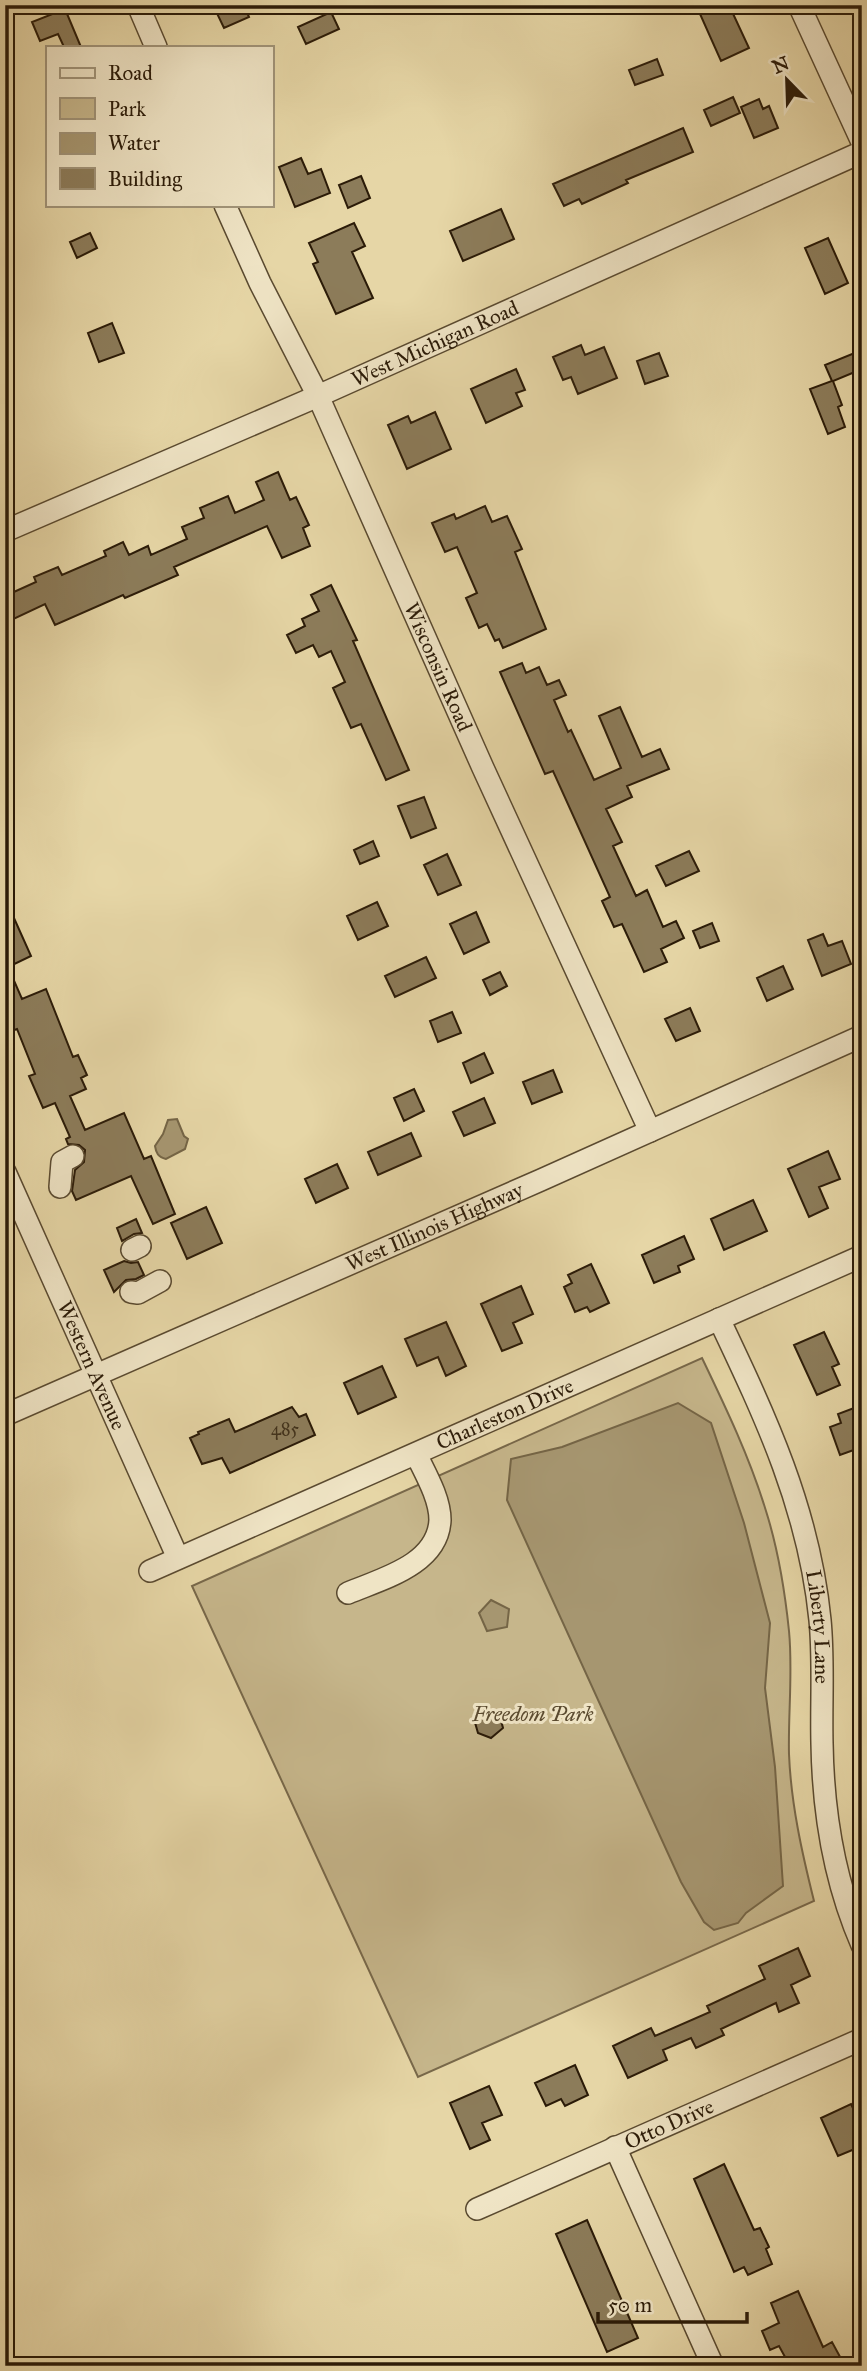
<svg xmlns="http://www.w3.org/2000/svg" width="867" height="2371" font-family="'IM FELL Great Primer',serif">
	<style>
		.green { fill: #c6b68b; stroke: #78684a; stroke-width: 2 }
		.water { fill: #a69670; stroke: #756546; stroke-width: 2 }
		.building { fill: #8c7c5a; stroke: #2b1b08; stroke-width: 2 }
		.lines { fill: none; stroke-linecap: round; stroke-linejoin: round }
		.minor-casing { stroke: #5a4a30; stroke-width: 24 }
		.minor { stroke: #efe4c5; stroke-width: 21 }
		.labels { text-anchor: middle; stroke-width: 6; stroke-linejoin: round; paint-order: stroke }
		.number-label { font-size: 18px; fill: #43331c }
		.street-label { font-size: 21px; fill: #2b1b08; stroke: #efe4c5 }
		.park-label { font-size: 21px; font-style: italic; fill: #5a4a2f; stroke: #efe4c5 }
	</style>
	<rect width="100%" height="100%" fill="#e6d6a6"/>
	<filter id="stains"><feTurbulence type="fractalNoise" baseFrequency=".00286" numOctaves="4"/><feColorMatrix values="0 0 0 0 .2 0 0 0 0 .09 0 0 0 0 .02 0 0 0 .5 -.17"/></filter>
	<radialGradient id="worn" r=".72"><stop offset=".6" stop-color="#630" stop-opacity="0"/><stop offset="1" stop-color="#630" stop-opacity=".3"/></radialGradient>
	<!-- green -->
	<path class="green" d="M702,1358c24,50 48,100 64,153 12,38 19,81 23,120 4,41 -1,83 0,123 2,50 13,99 25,147l-396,176 -226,-491z"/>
	<!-- water -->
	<path class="water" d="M177,1119l7,17 4,3 -3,10 -19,10c-8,-2 -10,-6 -11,-13l8,-12 5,-14z
		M678,1403l33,20 33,100 26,100 -5,65 10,79 8,119 -37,27 -8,10 -24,7 -10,-8 -23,-40 -174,-382 4,-41 51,-12z
		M491,1600l18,9 -2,18 -20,4 -8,-18z"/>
	<!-- building -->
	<path class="building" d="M213,5h31l5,12 -25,11z
		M696,5h33l20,43 -28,13z
		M65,9l16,38h-17l-6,-13 -18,7 -8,-19z
		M331,12l8,17 -33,15 -8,-17z
		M657,59l6,16 -28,10 -6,-15z
		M733,97l7,16 -29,13 -7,-16z
		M759,99l4,10 6,-3 9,22 -24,10 -13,-31z
		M683,128l10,24 -67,28 2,3 -46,21 -3,-5 -15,7 -11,-22z
		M301,158l7,16 13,-5 9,24 -35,14 -16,-40z
		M361,176l9,22 -22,10 -9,-23z
		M501,209l13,30 -51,22 -13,-30z
		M354,223l11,23 -13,6 21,46 -37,16 -23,-50 5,-2 -9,-19z
		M90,233l7,15 -20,10 -7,-16z
		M828,238l20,45 -23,11 -20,-46z
		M112,323l12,30 -25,9 -11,-29z
		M581,345l4,10 19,-8 13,31 -39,16 -7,-17 -8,3 -10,-23z
		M862,350v19l-29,12 9,24 -4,2 7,20 -17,7 -18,-45 22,-8 -7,-16z
		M659,353l9,23 -23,8 -8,-23z
		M516,369l9,21 -9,3 6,13 -36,17 -15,-34z
		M435,412l16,37 -44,20 -19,-44 20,-9 3,7z
		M278,472l12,28 6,-3 13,28 -6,3 7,18 -28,12 -15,-32 -93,41 4,8 -53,23 -2,-3 -68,30 -10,-21 -40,19v-27l31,-14 -2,-5 24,-10 4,8 44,-19 -2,-5 19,-9 6,13 19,-9 3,9 36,-16 -5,-12 22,-9 -4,-10 28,-12 7,17 29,-13 -8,-18z
		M485,506l7,16 15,-6 15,33 -7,3 31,77 -43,19 -4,-9 -4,2 -8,-17 -8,4 -13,-30 11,-5 -20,-46 -12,5 -13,-29 22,-9 2,5z
		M331,585l26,55 -4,1 56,129 -23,10 -25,-56 -10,4 -18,-40 12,-6 -14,-31 -12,6 -6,-12 -17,8 -9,-18 18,-9 -3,-7 17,-8 -8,-16z
		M522,663l4,10 13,-6 8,18 12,-5 7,15 -12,5 14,32 3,-2 23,50 27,-12 -22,-52 21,-9 22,50 18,-8 9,20 -42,17 5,11 -26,12 16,33 -9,4 23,50 11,-6 16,37 13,-6 8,17 -23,11 6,13 -23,10 -22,-48 -8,3 -12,-26 8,-4 -57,-126 -8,3 -45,-102z
		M424,797l12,31 -25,10 -13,-32z
		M373,841l6,15 -19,8 -6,-14z
		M689,851l10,20 -33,15 -10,-20z
		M447,854l14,31 -23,10 -14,-30z
		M5,898l26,58 -23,11 14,32 24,-10 27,68 5,-2 9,20 -6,3 5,11 -16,7 15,34 39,-17 20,46 7,-3 24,58 -22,10 -22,-48 -55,24 -4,-9 3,-21 9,-8 1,-12 -6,-5 -11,-1 -2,-5 4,-2 -15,-34 -12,5 -14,-32 6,-2 -18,-45 -8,3 -4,-9z
		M377,902l11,24 -30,14 -11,-24z
		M476,912l13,30 -25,12 -14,-30z
		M712,923l7,18 -19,7 -7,-17z
		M823,934l5,12 14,-5 9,23 -29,12 -14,-36z
		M426,957l10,21 -41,19 -10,-21z
		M783,966l10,23 -26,12 -10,-23z
		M500,972l7,14 -17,9 -7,-15z
		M690,1008l10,23 -24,10 -11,-22z
		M452,1012l9,21 -23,9 -8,-21z
		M484,1053l9,20 -22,10 -8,-20z
		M553,1070l9,22 -30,12 -9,-22z
		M414,1089l10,22 -20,10 -10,-23z
		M484,1098l11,25 -31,13 -11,-24z
		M411,1133l10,23 -43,19 -10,-23z
		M828,1151l12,28 -21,8 9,21 -19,9 -21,-48z
		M337,1164l11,24 -32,15 -11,-24z
		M753,1200l14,31 -43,19 -13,-31z
		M206,1207l16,36 -35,16 -16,-36z
		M136,1219l6,14 -8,1 -12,7 -5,-13z
		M684,1236l10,23 -16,7 2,6 -26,11 -12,-28z
		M124,1261l7,2 7,-1 6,13 -8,4 -10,1 -12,12 -10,-22z
		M591,1264l18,39 -19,9 -3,-5 -12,5 -11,-25 8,-4 -4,-8z
		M521,1286l12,28 -20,9 9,20 -20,8 -21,-47z
		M446,1322l20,44 -20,10 -8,-19 -21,9 -12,-27z
		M824,1332l15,32 -7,3 8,18 -23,10 -23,-50z
		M382,1366l14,31 -38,17 -14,-31z
		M862,1405v42l-22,8 -10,-28 11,-4 -3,-9z
		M292,1407l7,10 7,-3 9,21 -85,38 -8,-15 -20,6 -12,-26 9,-4 -1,-2 31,-13 6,13z
		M485,1709l14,4 4,15 -12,10 -13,-5 -4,-14z
		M798,1948l12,28 -19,9 8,18 -20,9 -3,-9 -55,26 3,6 -28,13 -5,-10 -28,12 4,10 -39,18 -15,-32 38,-18 4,8 55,-24 -3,-6 58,-27 -6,-13z
		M575,2065l13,30 -23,11 -4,-7 -15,7 -11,-23z
		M489,2086l13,29 -20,8 8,17 -20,9 -20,-46z
		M851,2104l11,23v19l-24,10 -17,-38z
		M724,2164l30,66 6,-2 9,19 -3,2 6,15 -24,11 -4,-8 -10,5 -40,-93z
		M587,2220l51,118 -31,14 -51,-118z
		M798,2291l25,56 9,-5 13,24h-55l-11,-20 -9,4 -8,-19 17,-8 -8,-20z"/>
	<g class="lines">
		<defs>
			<g id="minor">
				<path d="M138,5l18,42"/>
				<path d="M799,5l63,137"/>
				<path id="s1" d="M225,205l35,78 58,113 165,372 167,363"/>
				<path id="s2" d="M5,531l313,-135 544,-244"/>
				<path id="s3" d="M5,1172l173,386"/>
				<path d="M60,1187l2,-25 11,-6"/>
				<path d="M132,1250l8,-4"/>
				<path d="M131,1292l7,1 22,-12"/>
				<path id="s4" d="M719,1319c47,99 90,190 101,301 4,41 1,82 2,123 1,68 13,140 40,202"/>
				<path id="s5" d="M5,1415l536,-235 321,-144"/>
				<path id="s6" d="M150,1571l712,-315"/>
				<path d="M348,1593c33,-14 90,-28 92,-73 0,-22 -15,-47 -24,-66"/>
				<path d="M615,2147l98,219"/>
				<path id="s7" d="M477,2209l385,-170"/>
			</g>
		</defs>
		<!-- minor casing -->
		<use href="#minor" class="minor-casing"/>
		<!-- minor -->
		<use href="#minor" class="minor"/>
	</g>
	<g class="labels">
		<!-- number labels -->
		<g class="number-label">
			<text x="285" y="1435">485</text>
		</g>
		<!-- street labels -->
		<g class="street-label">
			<text dy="7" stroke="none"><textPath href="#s2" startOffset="469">West Michigan Road</textPath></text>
			<text dy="7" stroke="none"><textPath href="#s1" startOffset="509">Wisconsin Road</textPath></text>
			<text dy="7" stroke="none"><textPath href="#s5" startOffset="469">West Illinois Highway</textPath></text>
			<text dy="7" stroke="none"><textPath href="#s3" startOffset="212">Western Avenue</textPath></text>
			<text dy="7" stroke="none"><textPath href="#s6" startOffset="388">Charleston Drive</textPath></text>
			<text dy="7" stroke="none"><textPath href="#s4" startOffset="326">Liberty Lane</textPath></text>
			<text dy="7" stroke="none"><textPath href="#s7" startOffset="210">Otto Drive</textPath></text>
		</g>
		<!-- park labels -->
		<g class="park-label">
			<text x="533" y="1721">Freedom Park</text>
		</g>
	</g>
	<!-- margin -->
	<rect width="867" height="2371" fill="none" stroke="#e6d6a6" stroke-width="28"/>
	<rect x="7" y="7" width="853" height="2357" fill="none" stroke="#2b1b08" stroke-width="3.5"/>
	<rect x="14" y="14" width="839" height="2343" fill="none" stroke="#2b1b08" stroke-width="2"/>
	<!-- legend -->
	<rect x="46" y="46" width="228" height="161" fill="#efe4c5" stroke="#a19479" stroke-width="2"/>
	<rect x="60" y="68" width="35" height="10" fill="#efe4c5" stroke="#a19479" stroke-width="2"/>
	<text x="108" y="80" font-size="21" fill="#2b1b08">Road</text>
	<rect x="60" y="98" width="35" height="21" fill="#c6b68b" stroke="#a19479" stroke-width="2"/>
	<text x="108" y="116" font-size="21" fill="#2b1b08">Park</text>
	<rect x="60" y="133" width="35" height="21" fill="#a69670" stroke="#a19479" stroke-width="2"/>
	<text x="108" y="150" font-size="21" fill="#2b1b08">Water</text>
	<rect x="60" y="168" width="35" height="21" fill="#8c7c5a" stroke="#a19479" stroke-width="2"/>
	<text x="108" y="186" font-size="21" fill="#2b1b08">Building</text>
	<!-- north arrow -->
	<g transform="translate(787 80) rotate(337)" stroke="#efe4c5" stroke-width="5" paint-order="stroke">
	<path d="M0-5L12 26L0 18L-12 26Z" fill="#2b1b08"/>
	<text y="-10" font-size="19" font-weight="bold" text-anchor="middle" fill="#2b1b08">N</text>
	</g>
	<!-- scale -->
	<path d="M598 2312v10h149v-10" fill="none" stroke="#2b1b08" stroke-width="3.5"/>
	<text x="608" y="2312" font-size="21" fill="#2b1b08" stroke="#efe4c5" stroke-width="5" paint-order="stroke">50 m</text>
	<rect width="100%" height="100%" filter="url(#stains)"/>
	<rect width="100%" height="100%" fill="url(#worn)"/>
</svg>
